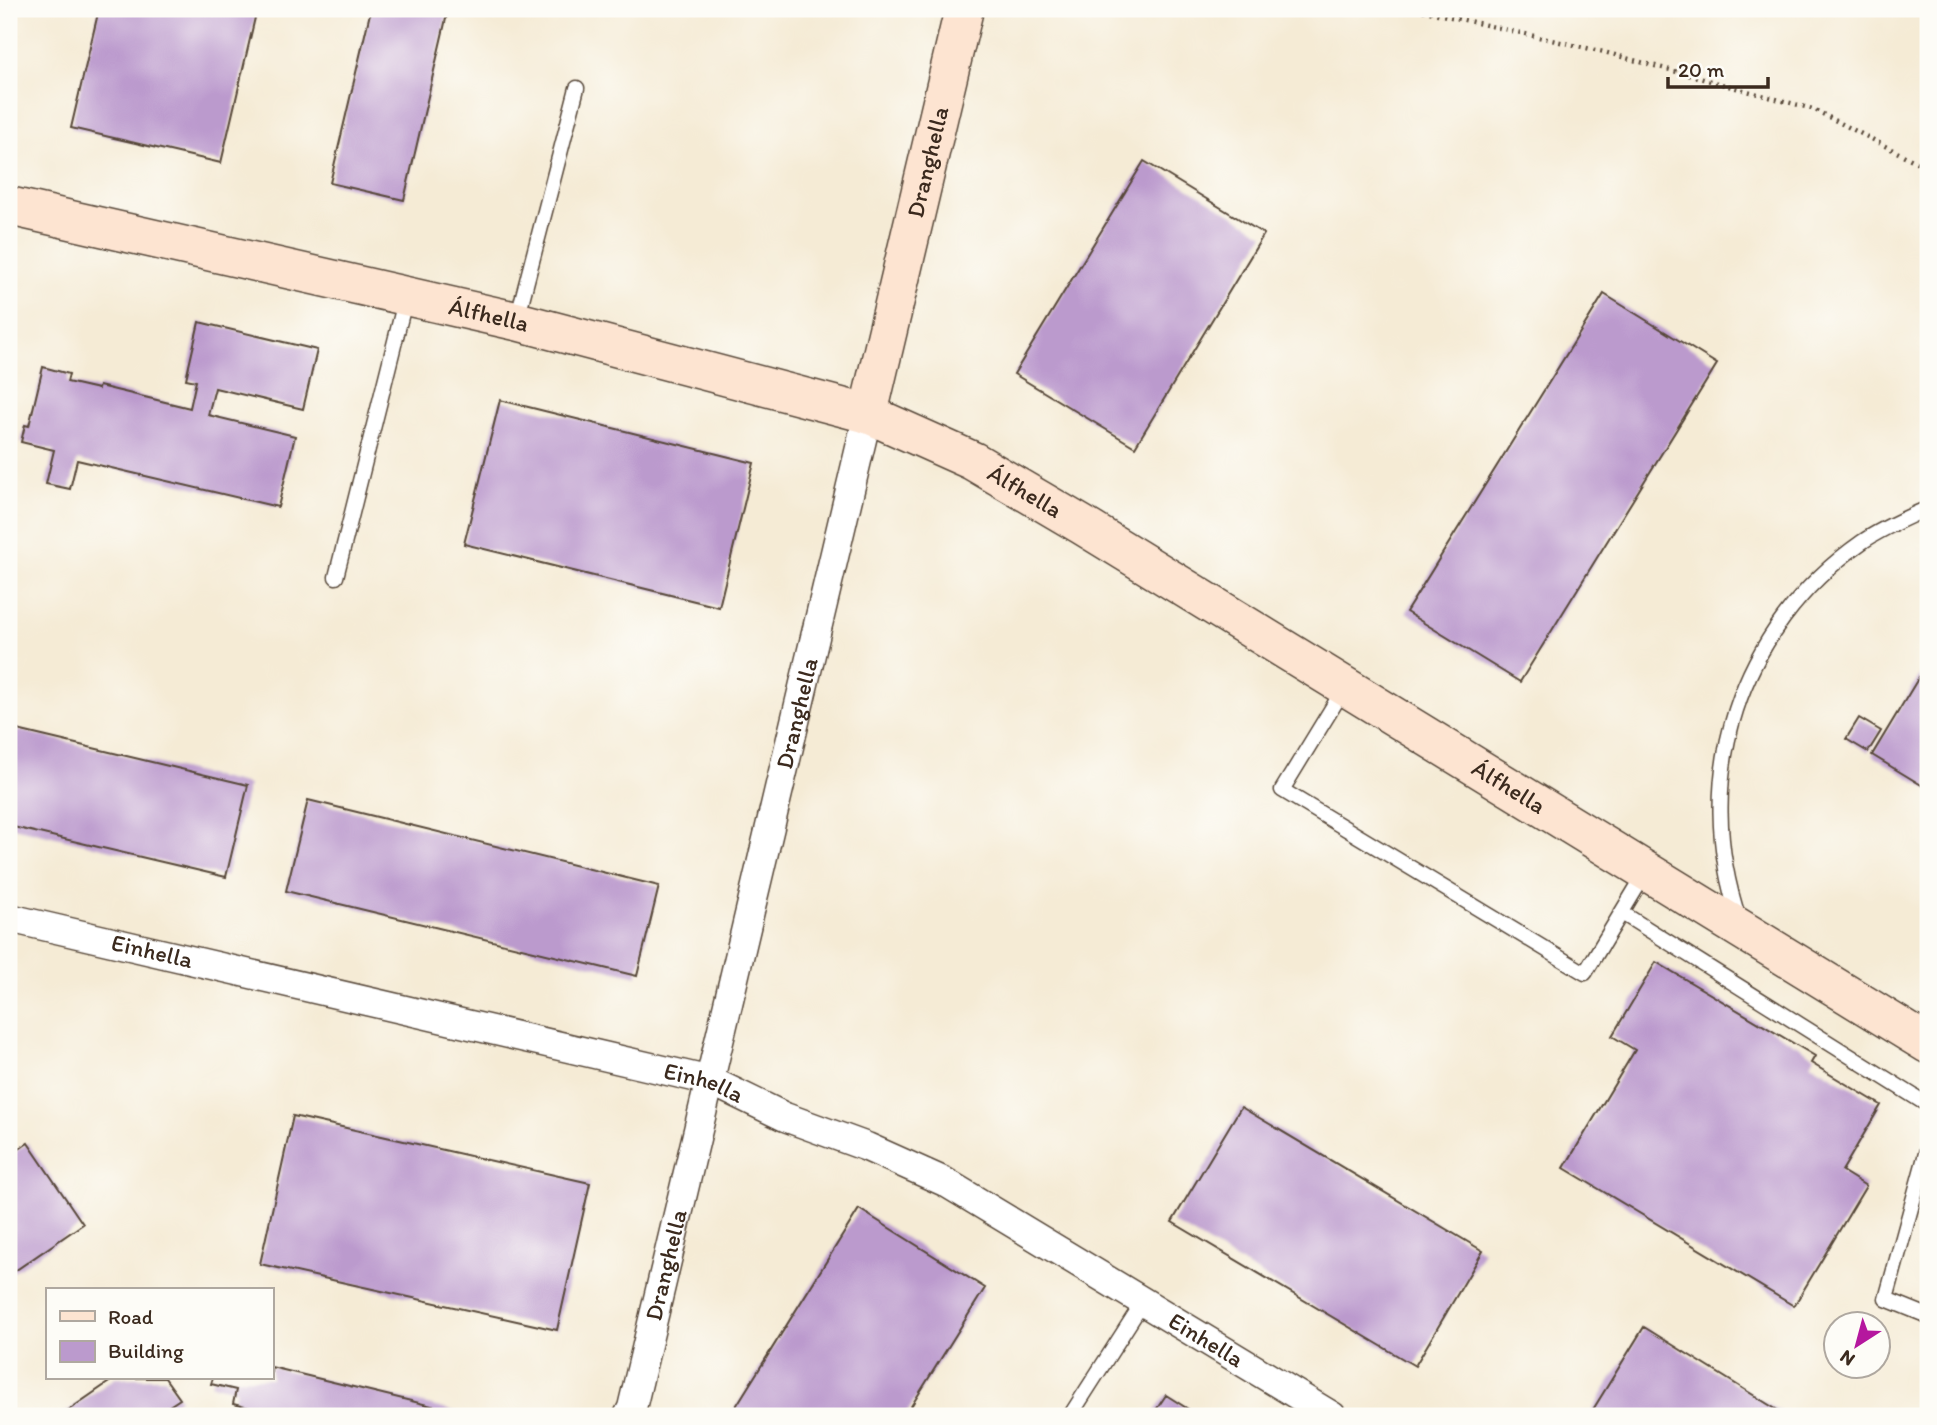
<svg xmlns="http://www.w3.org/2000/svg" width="1937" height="1425" font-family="Itim,sans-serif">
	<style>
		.building { fill: #bb9acd }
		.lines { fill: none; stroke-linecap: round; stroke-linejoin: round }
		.lane-casing { stroke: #574739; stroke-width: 17 }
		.street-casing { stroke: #574739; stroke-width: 31 }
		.secondary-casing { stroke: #574739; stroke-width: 41 }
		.path { stroke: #574739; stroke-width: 4.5; stroke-dasharray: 2 5; stroke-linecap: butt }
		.lane { stroke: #fff; stroke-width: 14 }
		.street { stroke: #fff; stroke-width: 28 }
		.secondary { stroke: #fde4d1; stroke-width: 38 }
		.labels { text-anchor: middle; stroke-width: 6; stroke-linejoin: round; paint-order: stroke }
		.street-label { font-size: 24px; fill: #3b2a1e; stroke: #fdfcf7 }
	</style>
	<rect width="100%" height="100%" fill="#fdfcf7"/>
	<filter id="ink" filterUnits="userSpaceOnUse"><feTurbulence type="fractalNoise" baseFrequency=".0143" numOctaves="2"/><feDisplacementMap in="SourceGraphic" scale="14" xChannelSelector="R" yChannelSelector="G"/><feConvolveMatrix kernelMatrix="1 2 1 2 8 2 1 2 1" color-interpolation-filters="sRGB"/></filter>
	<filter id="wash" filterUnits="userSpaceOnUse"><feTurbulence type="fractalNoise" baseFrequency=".00686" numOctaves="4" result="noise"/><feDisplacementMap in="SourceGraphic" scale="28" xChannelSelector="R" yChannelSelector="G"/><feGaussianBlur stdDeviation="1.57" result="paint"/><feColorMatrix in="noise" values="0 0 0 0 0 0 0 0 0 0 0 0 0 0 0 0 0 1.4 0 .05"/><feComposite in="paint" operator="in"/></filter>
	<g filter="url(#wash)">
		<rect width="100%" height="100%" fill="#f5ebd5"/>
		<g id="blocks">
			<!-- building -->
			<path class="building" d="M99,9h158l-36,154 -150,-35z
				M371,9l77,1 -44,190 -74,-17z
				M1144,161l120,73 -129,213 -121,-73z
				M1604,294l113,70 -197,318 -114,-70z
				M199,322l118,28 -14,59 -88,-21 -7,27 87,21 -17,71 -201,-47 -7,29 -24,-5 8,-34 -33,-8 4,-17 4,1 14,-59 26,7 -2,8 31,7 1,-3 91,22 6,-27 -10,-2z
				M500,400l254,63 -35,144 -255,-63z
				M1928,662v127l-56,-34z
				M1859,718l22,13 -13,21 -22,-13z
				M9,728l239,57 -22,92 -217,-51z
				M308,800l351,86 -22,90 -351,-85z
				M1656,962l159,94 -4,7 70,42 -39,66 24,15 -72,120 -230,-138 71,-118 -23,-14z
				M1241,1107l242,144 -68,115 -243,-144z
				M293,1116l297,67 -33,147 -297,-66z
				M28,1143l55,81 -74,51v-119z
				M859,1209l126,79 -80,128h-175z
				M1644,1327l143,89h-198z
				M271,1367l198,48v1h-187l-49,-12 3,-14 -25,-6 2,-6h58z
				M115,1378h50l15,21 -26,17h-94z
				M1166,1395l33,21h-47z"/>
		</g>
	</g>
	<g filter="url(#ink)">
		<use href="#blocks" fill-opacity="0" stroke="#574739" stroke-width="2"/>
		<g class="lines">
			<defs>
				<path id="lane" d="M517,319l60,-231
					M336,577l70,-280
					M1345,687l-63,103 303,183 61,-101
					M1622,913l306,192
					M1739,919c-48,-142 -1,-290 123,-377 20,-14 44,-24 66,-34
					M1928,1146l-42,153 42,17
					M1070,1416l73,-114"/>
				<g id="street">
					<path id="s1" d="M9,918l702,163 74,36 82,30 78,35 387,234"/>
					<path id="s2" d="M628,1416l4,-8 236,-994"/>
				</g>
				<g id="secondary">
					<path id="s3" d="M9,206l507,115 352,93 105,47 109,64 846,519"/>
					<path id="s4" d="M868,414l96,-405"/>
				</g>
			</defs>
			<!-- lane casing -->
			<use href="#lane" class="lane-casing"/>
			<!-- street casing -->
			<use href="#street" class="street-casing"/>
			<!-- secondary casing -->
			<use href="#secondary" class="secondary-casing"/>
			<!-- path -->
			<path class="path" d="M1416,9l188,43 209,57 115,59"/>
			<!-- lane -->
			<use href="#lane" class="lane"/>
			<!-- street -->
			<use href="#street" class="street"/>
			<!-- secondary -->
			<use href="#secondary" class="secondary"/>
		</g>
	</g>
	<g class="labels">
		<!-- street labels -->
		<g class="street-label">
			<text dy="8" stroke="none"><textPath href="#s4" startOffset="259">Dranghella</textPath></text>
			<text dy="8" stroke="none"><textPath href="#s3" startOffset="492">Álfhella</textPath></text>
			<text dy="8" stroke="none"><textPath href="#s3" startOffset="1059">Álfhella</textPath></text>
			<text dy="8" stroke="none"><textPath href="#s2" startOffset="723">Dranghella</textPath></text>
			<text dy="8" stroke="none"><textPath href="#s3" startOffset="1626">Álfhella</textPath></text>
			<text dy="8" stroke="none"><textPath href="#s1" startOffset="147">Einhella</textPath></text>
			<text dy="8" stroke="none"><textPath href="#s1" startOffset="714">Einhella</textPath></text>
			<text dy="8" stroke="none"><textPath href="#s2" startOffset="156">Dranghella</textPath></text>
			<text dy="8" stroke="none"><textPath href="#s1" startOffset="1281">Einhella</textPath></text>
		</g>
	</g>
	<!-- margin -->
	<rect width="1937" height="1425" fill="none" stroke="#fdfcf7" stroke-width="35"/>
	<!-- legend -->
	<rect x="46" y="1288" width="228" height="91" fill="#fdfcf7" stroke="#afa8a0" stroke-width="2"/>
	<rect x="60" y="1311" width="35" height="10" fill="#fde4d1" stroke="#afa8a0" stroke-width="2"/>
	<text x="108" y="1324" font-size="21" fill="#3b2a1e">Road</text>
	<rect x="60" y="1341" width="35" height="21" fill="#bb9acd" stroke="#afa8a0" stroke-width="2"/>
	<text x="108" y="1358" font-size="21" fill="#3b2a1e">Building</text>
	<!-- north arrow -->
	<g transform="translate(1857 1345) rotate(216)"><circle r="33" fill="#fdfcf7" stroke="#afa8a0" stroke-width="2"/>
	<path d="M0-5L12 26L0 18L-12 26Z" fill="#b5179e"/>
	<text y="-10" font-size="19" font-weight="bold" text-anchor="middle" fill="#3b2a1e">N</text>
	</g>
	<!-- scale -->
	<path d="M1668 77v10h100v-10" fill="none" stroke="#3b2a1e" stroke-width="3.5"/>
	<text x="1678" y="77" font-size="21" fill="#3b2a1e" stroke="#fdfcf7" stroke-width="5" paint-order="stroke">20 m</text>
</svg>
